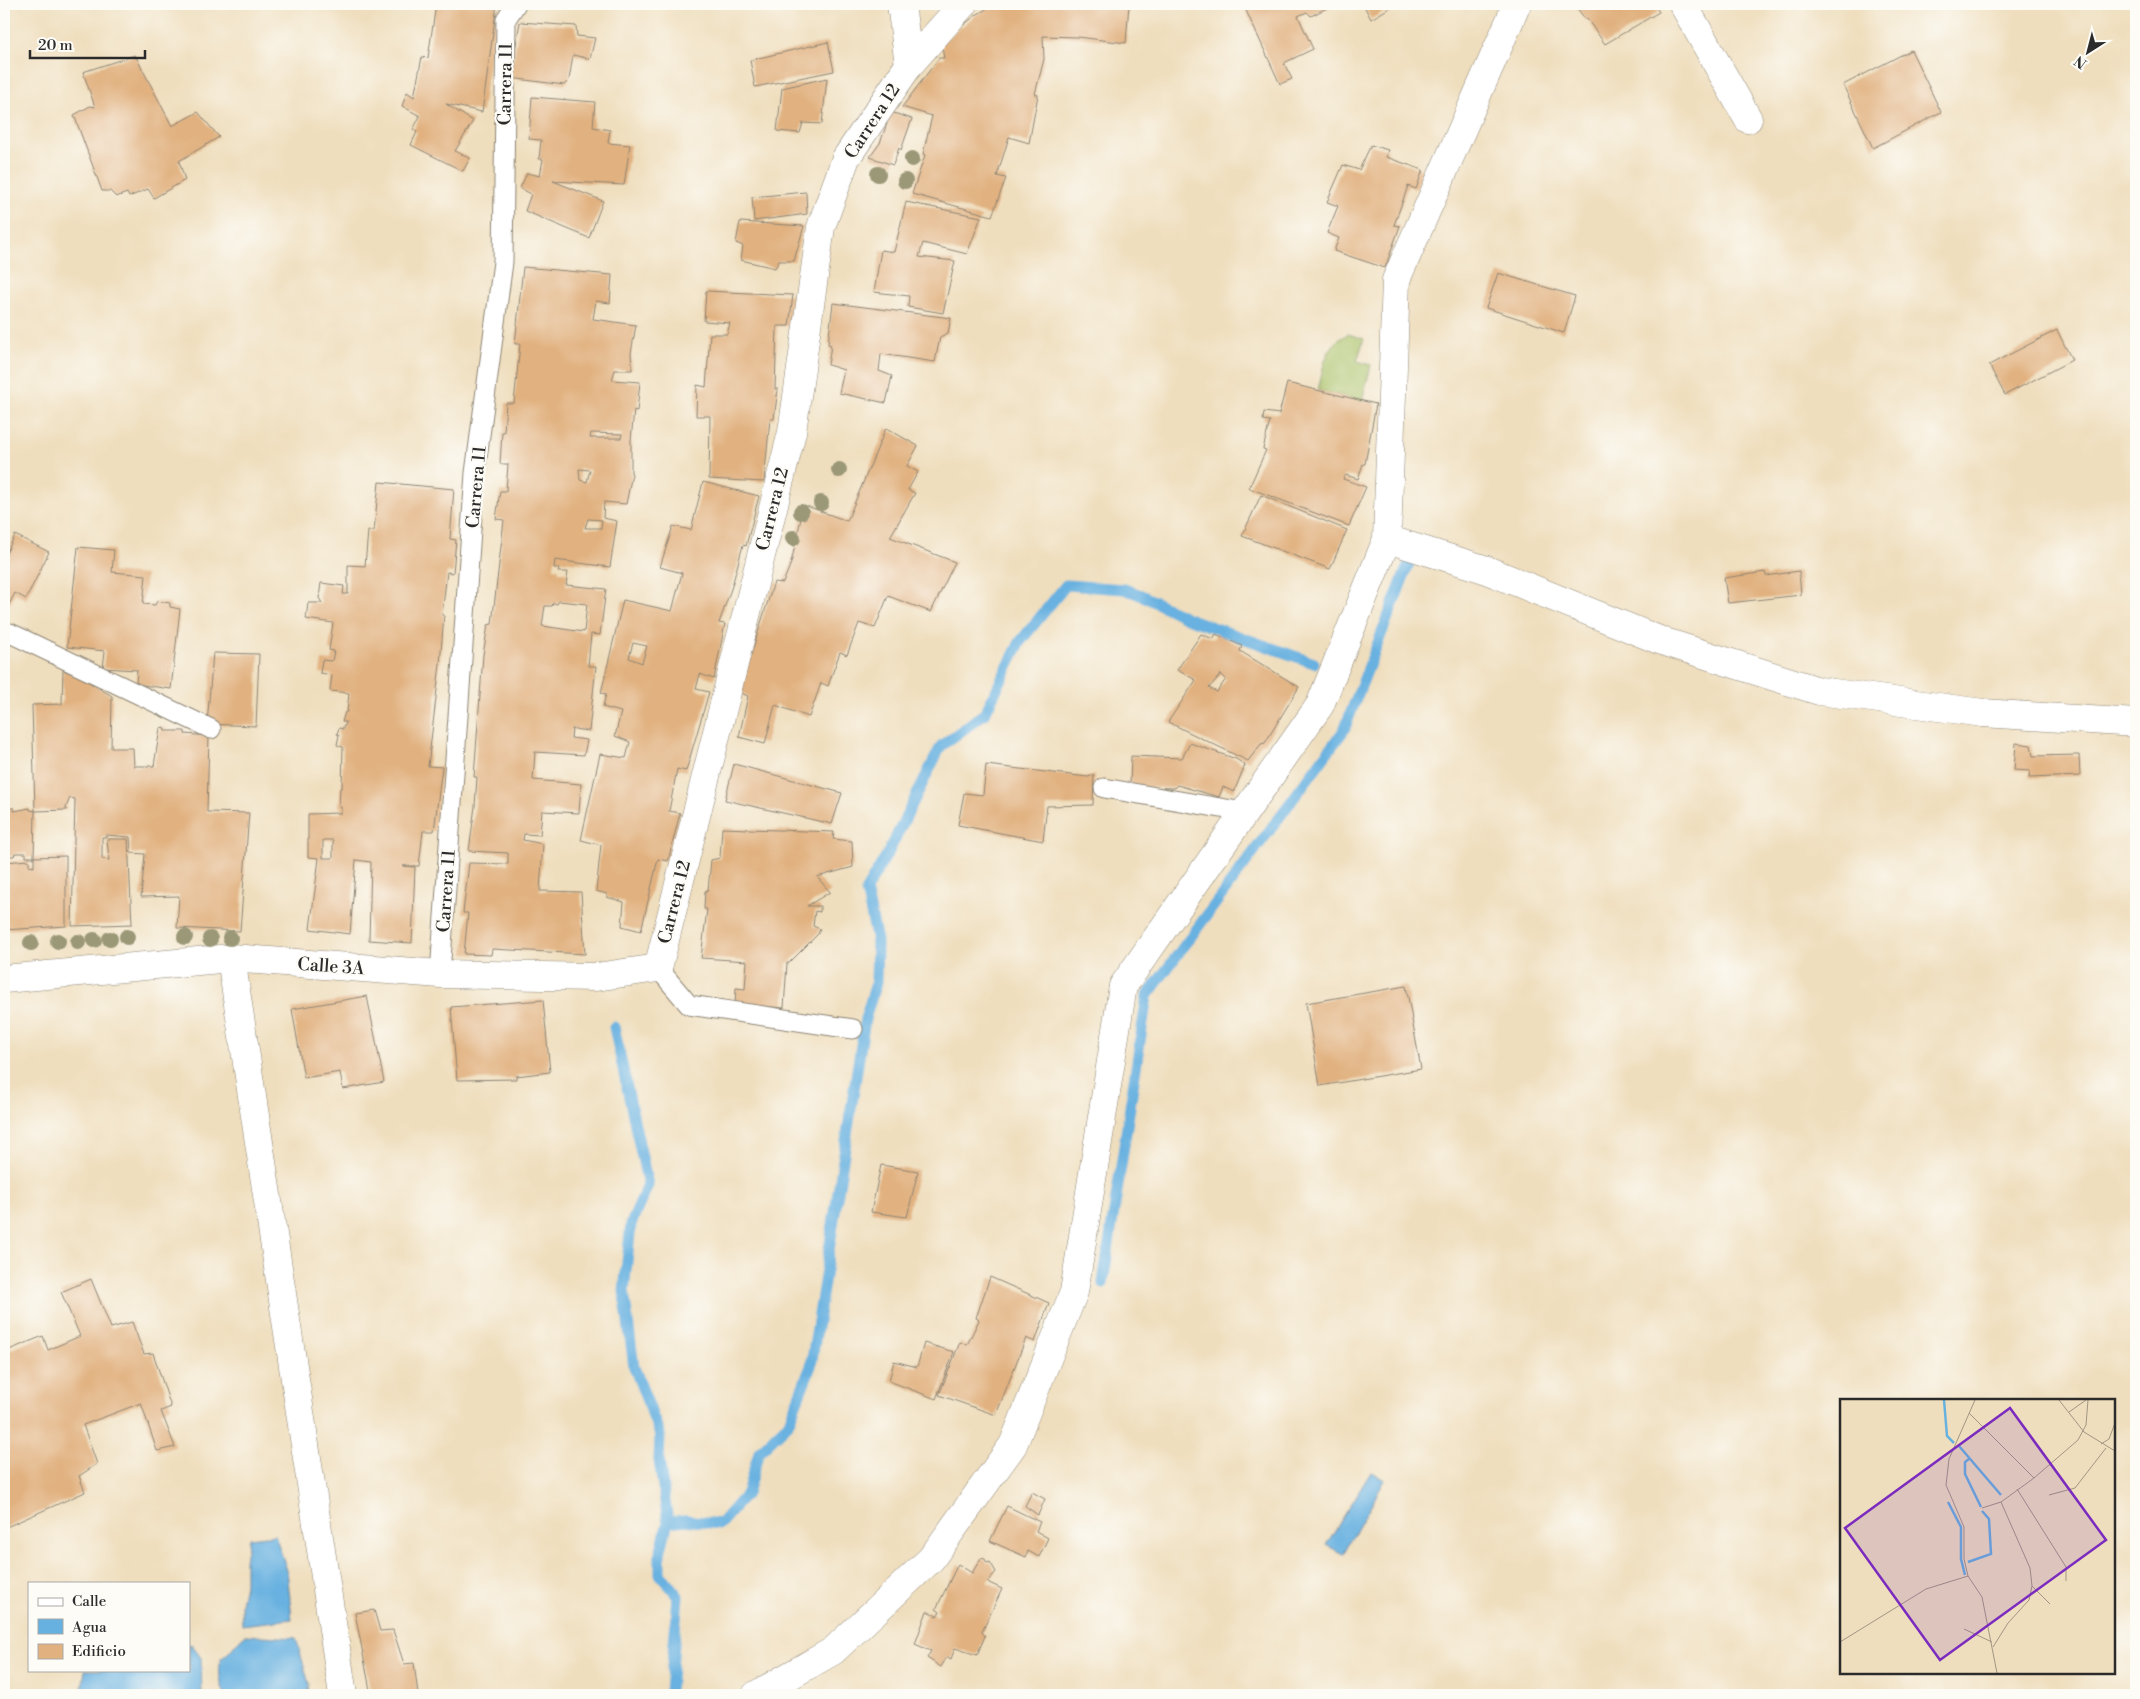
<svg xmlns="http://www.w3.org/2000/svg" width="2140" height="1699" font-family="'Libre Bodoni',serif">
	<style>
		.green { fill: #a8bf64; stroke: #6a7548 }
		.water { fill: #67b1e0; stroke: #496e86 }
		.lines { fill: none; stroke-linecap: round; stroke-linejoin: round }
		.stream { stroke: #67b1e0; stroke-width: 11 }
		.building { fill: #e1b17f; fill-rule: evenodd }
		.service-casing { stroke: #8d8474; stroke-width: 21 }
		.minor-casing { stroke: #8d8474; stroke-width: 29 }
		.service { stroke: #fff; stroke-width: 19 }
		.minor { stroke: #fff; stroke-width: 28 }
		.tree { fill: #9b9878 }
		.labels { text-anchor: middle; stroke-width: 4.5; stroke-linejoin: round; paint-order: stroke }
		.street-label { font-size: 18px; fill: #2b2b2b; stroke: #fdfcf7 }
		.inset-river { fill: none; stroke: #67b1e0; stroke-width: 2.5 }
		.inset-road { fill: none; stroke: #a19683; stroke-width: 1 }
		.view { fill: #7b2cbf; fill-opacity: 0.15; stroke: #7b2cbf; stroke-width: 2.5 }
		.inset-edge { fill: none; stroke: #2b2b2b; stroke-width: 2.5 }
	</style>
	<rect width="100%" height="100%" fill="#fdfcf7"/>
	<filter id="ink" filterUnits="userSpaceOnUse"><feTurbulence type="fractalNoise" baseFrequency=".02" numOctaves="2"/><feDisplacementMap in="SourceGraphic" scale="10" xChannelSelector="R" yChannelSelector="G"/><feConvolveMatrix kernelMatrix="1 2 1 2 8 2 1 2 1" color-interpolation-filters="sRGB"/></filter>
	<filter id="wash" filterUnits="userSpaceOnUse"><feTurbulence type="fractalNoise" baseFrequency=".0096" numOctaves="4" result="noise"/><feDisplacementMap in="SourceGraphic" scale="20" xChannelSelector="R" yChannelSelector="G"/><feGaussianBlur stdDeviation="1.12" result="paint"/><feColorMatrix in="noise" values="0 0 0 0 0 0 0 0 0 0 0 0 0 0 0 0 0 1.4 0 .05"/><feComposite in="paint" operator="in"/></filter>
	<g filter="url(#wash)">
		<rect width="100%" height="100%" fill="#efdebd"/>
		<!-- green -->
		<path class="green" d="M1348,334l16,5 -7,22 14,4 -9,36 -44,-11c6,-24 6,-44 30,-56z"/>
		<!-- water -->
		<path class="water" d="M1371,1472l14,8 -42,74 -17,-9z
			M275,1535l12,35 5,49 -50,6 -1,-21 4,-20v-24l4,-22z
			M245,1635l51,3 13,46 -1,11h-83c-5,-12 -7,-23 -4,-36 10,-7 15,-17 24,-24z
			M189,1644l3,1 9,13 1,37h-118l-2,-5 3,-20h104z"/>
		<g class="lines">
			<!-- stream -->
			<path class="stream" d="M614,1027l34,158 -17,39 -7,67 10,76 26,68 -1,25 9,62 -8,31v21l18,22 -8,95
				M1103,1283l44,-287 197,-266 65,-167
				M668,1522l17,-2 35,4 27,-31 12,-41 29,-28 23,-58 54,-347 11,-36 1,-42 -11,-51 23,-39 52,-105 44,-33 35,-71 46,-57 58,4 17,6 46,23 127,45"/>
		</g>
		<g id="blocks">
			<!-- building -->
			<path class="building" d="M436,4h61l-15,108 -36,-8 27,17 -18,30 15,7 -7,13 -52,-26 6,-13 -4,-2 7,-14 -18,-10 5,-14 7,5 8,-40 6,1z
				M785,4h23v1l-22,4z
				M995,4l1,2 6,-2h127l-3,39 -48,-6 -35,-1 1,23 -9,35 3,1 -9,48 -20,-6 -12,39 9,2 -14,38 -80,-22 13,-39 -2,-1 9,-38 -30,-9 37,-49h5l-3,-15 35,-28z
				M1243,4h85l1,3 -18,9 -4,-4 -9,4 15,33 -29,14 8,16 -12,5z
				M1363,4h33l-25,15z
				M1574,4h80l5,8 -54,32 -18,-25h-2z
				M520,22l56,4 1,10 18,2 -5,21 -17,-4 -4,25 -5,5 -54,-7z
				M828,42l6,29 -79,16 -5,-27z
				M1911,50l30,62 -68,36 -30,-63z
				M135,55l37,71 26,-14 21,25 -40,24 6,19 -31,18 -6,-9 -19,8 -2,-4 -11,4 -6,-6h-8l-28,-76 16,-9 5,1 -12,-35z
				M827,78l-5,46 -19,-1 -3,10 -23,-2 5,-43z
				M532,97l63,5 -2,25 17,3 -2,13 22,2 -6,40 -71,-4 50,20 -14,37 -64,-27 6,-17 -11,-6 7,-15 13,3 3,-17h-4l2,-19 -12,-1z
				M891,112l21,7 -11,31 -2,-2 -6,17 -23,-8 10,-14z
				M1371,145l17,5 -2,7 37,13 -7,19 -8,-3 -14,39 6,1 -15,42 -51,-17 5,-13 -12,-5 11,-27 -11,-4 16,-37 16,5z
				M806,192l1,22 -53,7 -2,-24z
				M906,202l75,15 -14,37 -44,-11 -4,14 36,4 -12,52 -35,-6 1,-11 -35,-4 7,-42 13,2z
				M740,222l64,4 -10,35h-15l-4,7 -34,-8 2,-14 -7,-3z
				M523,267l89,8 -2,28 -14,-2 -3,18 43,6 -5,28 1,17h-17l-3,10 28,2 -3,29 -3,-1 -3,30v33l1,1 -6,30 -22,-2 -1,16 14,3 -7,46 -55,-7 -1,8h5l-1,4h10l-2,13 40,4 -6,46 -9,-1 -3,32h8l-7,65 -17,-2 -1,9 16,2 -3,15 -49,-3 -2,28 48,4 -2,29 -37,-2 -2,24 -16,-1 -1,6 20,4 -3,47 41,1 4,62 -93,-5 -1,6 -27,-1 4,-41h-5l6,-50 39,1v-11l-39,-2 6,-45 2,-29h-3l9,-122 5,-30 4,-1 12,-104 -8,-1 4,-28h6l2,-27h-8l2,-32h2l2,-29h8l6,-59h-5zM591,433l31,1 -1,4h-31zM579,469l11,1 -3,12 -7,-2zM588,519l14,1 -1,8h-16zM559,601l28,3 -3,28 -42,-6 3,-20h7l1,-3 4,1z
				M1498,273l77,23 -11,37 -78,-25z
				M706,291l87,4 -4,31h-12l-2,63h3l-4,30h-4l-6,63 -55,-3 1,-63h-14l1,-31 9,2 4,-53h17l3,-11 -26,-2z
				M833,303l118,15 -3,15 -8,4 -5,25 -54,-8 -2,17 13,5 -6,27 -47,-10 5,-23 -16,-5 3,-20 -3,-1z
				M2057,330l15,30 -67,35 -16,-30z
				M1287,383l89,21 -11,60h-2l-5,15 -12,-4 -3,4 23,8 -17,39 -100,-38 17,-38 -3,-1 7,-28 -7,-1 1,-8 15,2z
				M886,428l32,18 -11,20 11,6 -10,18 7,3 -25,44 65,25 -24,50 -43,-16 -13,32 -16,-5 -12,32 -7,-3 -12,34 -7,-3 -12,34 -34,-12 -10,39 -26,-7 9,-41 -7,-3 8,-32 25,-79 9,1 8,-20 13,-58 43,16z
				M379,482l75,7 -4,50 6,1 -3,33 -6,-1 -5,43h2l-4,49 -12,102 14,1 -8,64h-11l-4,35h-16l12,1 -3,76 -43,-3 2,-78 -15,-2 -6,74 -40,-5 9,-71 -11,-1v-43l33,-1v-6h-2l1,-19 2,-1 1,-40 -6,-2 2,-10 -2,-1 2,-6 4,1v-3h2l1,-4h-4l3,-10h2l2,-19 -19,-2 2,-16 -12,-2 2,-13 10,1 2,-10 -5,-1 4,-27 -27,-4 2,-16h14l-3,-5 2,-15 23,3 -1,8h5v-29l17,1 3,-35h6zM323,840h10v18h-10z
				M703,482l56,14 -13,50 -3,-1 -11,41 -13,37 6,1 -11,55 -14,-5 -4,15 13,3 -23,79 -9,-2 -8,42 11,2 -12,48 -10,-2 -17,72 -19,-5 2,-24 -17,-5v-3l-11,-3 5,-46 -20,-5 19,-86 26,4 4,-16 -15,-6 6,-24 -18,-5 3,-13 -5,-1 22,-93 49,11 10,-38 -22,-6 13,-41 18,4zM633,643l14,3 -5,17 -13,-5z
				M1261,495l86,35 -17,39 -88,-33z
				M15,535l34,17 -23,47 -11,-6 -11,21v-56z
				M78,547l36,3 -2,22 34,3 -3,29 12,1 2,-4 13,2v4l10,2 -9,80 -35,-5 1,-14 -34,-2 2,-17 -38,-4z
				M1799,571l2,24 -73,8 -4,-25 41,-6 1,4z
				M1201,634l12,5 3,-5 26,12 -2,5 59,36 -34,56 -4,1 -13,17 -80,-39 28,-42 -19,-10zM1221,674l5,5 -9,13 -8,-4z
				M213,653l46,1 -3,72 -49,-2z
				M63,670l17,7 32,19 -1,52h22l1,18h20l6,-38 4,-1 1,4h20v3l24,2 -2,76 42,1 -9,118 -63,-3 2,-32 -38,1 4,-43 -14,-1 -1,-16 -24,-2 1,2h-5v22l7,1 -2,-21h21l4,85 -60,2 3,-127 -5,-1 -4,9 1,3 -32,1 -1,46h-8v-4h-11l-1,3h-9l-1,-48h10v3l16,-3v2l5,1 -3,-106 30,-1z
				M1190,743l46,16 9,6 -11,27 -11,-5 -4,10 -42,-12 -3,3 -44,-1 1,-31 51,2z
				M2016,743l15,2 2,11 46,-1 1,21 -51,2 1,-7 -16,-1z
				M734,764l108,29 -10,31 -107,-24z
				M986,765l102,12 6,-2 -1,30 -46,1 -4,35 -85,-16 6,-32 19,2z
				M722,828l112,4 -1,7 19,2 1,26 -36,10 13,15 -23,14h13v6l-5,-1 -2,15 7,3 -2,5 -29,29h-2l-3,45 -49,-4 1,-16 9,1 2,-28 -46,-3 6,-49h-3l1,-18 3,-1 3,-30 9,-2z
				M66,856v70l-62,4v-68l25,-2v6l5,1v-10z
				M1406,986l15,83 -101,17 -14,-83z
				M367,996l17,86 -41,7 -3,-17 -36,6 -12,-69z
				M543,1000l7,72 -34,4v3l-59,1 -6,-73z
				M881,1165l37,6 -11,46 -36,-5z
				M990,1277l59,26 -14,39 -9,-4 -30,77 -57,-20 21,-53 7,3 12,-25 -3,-2z
				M91,1279l20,49 21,-6 12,32 9,-1 18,54 -10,4 14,36 -18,4 -16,-48 -58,22 14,39 -18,12 6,16 -81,36v-176l39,-16 5,14 32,-14 -19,-44z
				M924,1343l30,9 -18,47 -47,-18 5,-20 23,6z
				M1032,1492l13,7 -7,16 -13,-9z
				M1007,1506l33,16 -4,9 12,7 -9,19 -11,-6 -2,6 -36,-16z
				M981,1558l4,1 2,4 3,-1 6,10 -9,10 15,7 -20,43 3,4 -8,19 -22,-7 -4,11 -4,-2 -6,10 -14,-9 4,-7 -16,-7 12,-33 10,5 3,-4 -4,-3 22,-45 14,9z
				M374,1610l6,21 13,-1 11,34 10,-1 4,31 -47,1 -16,-82z"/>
		</g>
	</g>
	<g filter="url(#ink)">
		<use href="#blocks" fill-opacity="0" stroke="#8d8474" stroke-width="1"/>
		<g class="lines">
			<defs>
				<path id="service" d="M4,632l6,1 201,96
					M1104,788l140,24
					M658,968l31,37 164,24
					M440,974l35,-501 28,-211 3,-243 10,-15"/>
				<path id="minor" d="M901,4l8,61
					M1683,4l65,115
					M1387,539l97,30 175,71 160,51 164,22 153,10
					M231,958l112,737
					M4,979l227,-21 209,16 156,3 62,-9 134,-536 29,-205 25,-69 63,-93 54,-61
					M756,1695l77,-44 98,-92 82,-114 61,-153 49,-306 197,-281 67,-166 9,-259 121,-276"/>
			</defs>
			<!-- service casing -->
			<use href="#service" class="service-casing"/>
			<!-- minor casing -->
			<use href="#minor" class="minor-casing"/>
			<!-- service -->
			<use href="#service" class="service"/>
			<!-- minor -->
			<use href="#minor" class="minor"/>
		</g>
		<!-- trees -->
		<g class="tree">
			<circle cx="912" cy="159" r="8"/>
			<circle cx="878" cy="174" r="8"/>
			<circle cx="905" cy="181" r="8"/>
			<circle cx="839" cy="470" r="8"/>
			<circle cx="821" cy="503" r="8"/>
			<circle cx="801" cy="512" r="8"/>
			<circle cx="793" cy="538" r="8"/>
			<circle cx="127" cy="937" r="8"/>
			<circle cx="185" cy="937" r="8"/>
			<circle cx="230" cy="938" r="8"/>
			<circle cx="110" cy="939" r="8"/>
			<circle cx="210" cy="939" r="8"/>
			<circle cx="94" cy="940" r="8"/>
			<circle cx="58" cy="941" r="8"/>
			<circle cx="78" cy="942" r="8"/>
			<circle cx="31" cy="943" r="8"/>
		</g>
	</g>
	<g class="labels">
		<!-- street labels -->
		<g class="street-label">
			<text transform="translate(505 84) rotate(-89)" y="6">Carrera 11</text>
			<text transform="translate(872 121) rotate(-57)" y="6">Carrera 12</text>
			<text transform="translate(476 487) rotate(-85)" y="6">Carrera 11</text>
			<text transform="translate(772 509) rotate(-76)" y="6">Carrera 12</text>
			<text transform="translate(446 891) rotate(-86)" y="6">Carrera 11</text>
			<text transform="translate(674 902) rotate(-76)" y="6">Carrera 12</text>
			<text transform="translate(331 966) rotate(4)" y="6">Calle 3A</text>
		</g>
	</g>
	<!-- overview -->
	<g transform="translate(1840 1399)">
		<rect width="275" height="275" fill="#efdebd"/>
		<path class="inset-river" d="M104,1l3,36 7,7M119,47l42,49M129,60l-4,3v12l16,33M108,103l13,25v32l4,16M128,163l23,-8 -2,-35 -7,-8"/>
		<path class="inset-road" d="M135,1l-26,59 -3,26 18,42v32l4,17 14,21 15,76M219,1l25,32 31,19M229,13l17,-12M129,14l65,65M261,45l8,-5 6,-16M177,90l49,78v14M209,96l26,-7 31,-40M161,103l33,-24 44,-38 8,-15 2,-25M142,109l19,-6M192,187l18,18M124,230l28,13M0,243l86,-53 42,-13M153,248l15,-24 21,-23 3,-14 -2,-18 -29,-66"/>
		<path class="view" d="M170,9l96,132 -166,120 -95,-132z"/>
		<rect width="275" height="275" class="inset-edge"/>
	</g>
	<!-- margin -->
	<rect width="2140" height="1699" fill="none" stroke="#fdfcf7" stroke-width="20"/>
	<!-- legend -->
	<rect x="28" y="1582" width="162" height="90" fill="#fdfcf7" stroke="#a9a8a5"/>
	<rect x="38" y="1598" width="25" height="8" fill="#ffffff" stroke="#a9a8a5"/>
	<text x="72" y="1606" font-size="15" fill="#2b2b2b">Calle</text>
	<rect x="38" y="1619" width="25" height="15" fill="#67b1e0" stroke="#a9a8a5"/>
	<text x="72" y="1632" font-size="15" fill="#2b2b2b">Agua</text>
	<rect x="38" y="1644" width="25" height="15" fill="#e1b17f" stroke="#a9a8a5"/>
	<text x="72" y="1656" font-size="15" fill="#2b2b2b">Edificio</text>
	<!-- north arrow -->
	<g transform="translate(2088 52) rotate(216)" stroke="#fdfcf7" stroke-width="4" paint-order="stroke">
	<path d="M0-4L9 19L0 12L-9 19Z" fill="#2b2b2b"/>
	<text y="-8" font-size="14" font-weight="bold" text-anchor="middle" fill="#2b2b2b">N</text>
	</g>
	<!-- scale -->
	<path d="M30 50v8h115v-8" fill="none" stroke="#2b2b2b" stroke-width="2.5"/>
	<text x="38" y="50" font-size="15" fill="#2b2b2b" stroke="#fdfcf7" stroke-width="4" paint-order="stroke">20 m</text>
</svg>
